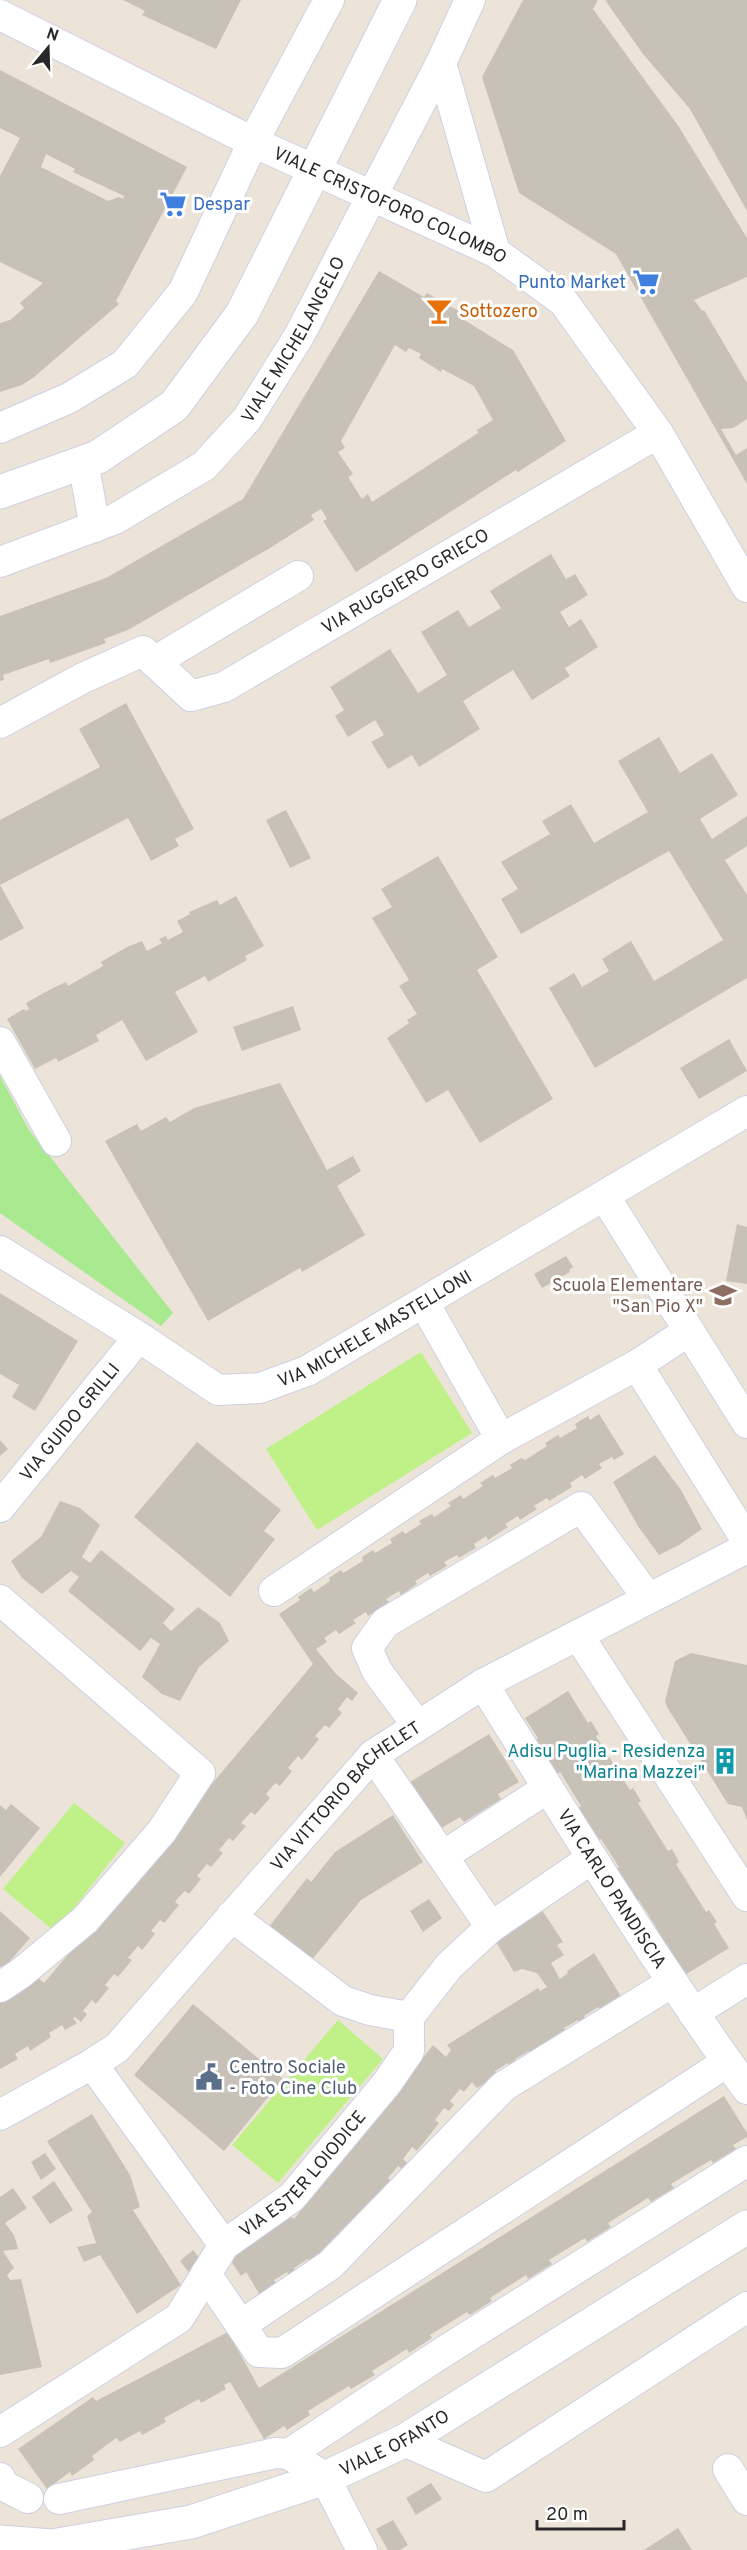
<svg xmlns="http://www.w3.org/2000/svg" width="747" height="2550" font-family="Overpass,sans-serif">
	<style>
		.green { fill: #a9e98f }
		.pitch { fill: #c0f189 }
		.building { fill: #c7c1b8; fill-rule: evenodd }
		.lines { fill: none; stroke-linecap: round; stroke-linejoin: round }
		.minor-casing { stroke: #cdd0e3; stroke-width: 32 }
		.tertiary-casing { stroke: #cdd0e3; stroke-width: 35 }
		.secondary-casing { stroke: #cdd0e3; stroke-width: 35 }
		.minor { stroke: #fff; stroke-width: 30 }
		.tertiary { stroke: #fff; stroke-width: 33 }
		.secondary { stroke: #fff; stroke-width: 33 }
		.labels { text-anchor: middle; stroke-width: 6; stroke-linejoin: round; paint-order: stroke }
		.shop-label { font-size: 18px; fill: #366cbe; stroke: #fff; text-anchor: start }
		.street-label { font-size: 18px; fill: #282828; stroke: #fff }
		.food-label { font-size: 18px; fill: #c56008; stroke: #fff; text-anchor: start }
		.education-label { font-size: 18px; fill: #785e54; stroke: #fff; text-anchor: end }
		.culture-label { font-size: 18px; fill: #0d838f; stroke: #fff; text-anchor: end }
		.service-label { font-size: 18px; fill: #4e5e75; stroke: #fff; text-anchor: start }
	</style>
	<rect width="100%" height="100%" fill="#ece4d8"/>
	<!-- green -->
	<path class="green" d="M0,1076l29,54 144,183 -12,13 -161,-113z"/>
	<!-- pitch -->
	<path class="pitch" d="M421,1352l51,81 -155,97 -51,-81z
		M74,1803l51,40 -70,89 -52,-43z
		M338,2020l45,39 -105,124 -46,-38z"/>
	<!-- building -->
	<path class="building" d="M123,0h118l-25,49 -74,-34 3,-4z
		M523,0h75l-5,9 86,118 68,111v39l-53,23 8,11 2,-1 43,73v36l-14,9 -12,1 15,26 11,-7v36l-131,-230 -97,-61 -37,-116z
		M605,0h142v211l-57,-102 -47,-55z
		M0,70l187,97 -71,134 3,3 -85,73 -12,8 -22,7v-69l10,-3 14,-12 -4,-5 23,-20 -43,-21v-86l20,-38 -20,-10zM46,154l29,15 -2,3 51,24 -1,3 -4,-2 -11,4 -67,-34z
		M379,271l45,26 3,-4 37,21 -3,4 52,32 53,91 -48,31 -2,-2 -160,102 -33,-51 4,-2 -6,-10 -10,6 3,5 -44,28 -142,82 -24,9 2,4 -56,20 -1,-4 -46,16 1,5 -4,1v-65l106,-38 137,-79zM395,345l11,7 3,-4 12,6 -2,4 22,14 1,-3 32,17 19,34 -16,10 1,3 -106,69 -4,-8 -6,5 -14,-22 5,-3 -15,-22 7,-4 -4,-7z
		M551,554l15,25 9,-5 13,21 -28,17 9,15 12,-8 17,28 -33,21 5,8 -38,24 -19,-30 -50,31 17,28 -61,38 -7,-12 -24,14 -17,-27 13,-7 -9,-15 -27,17 -13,-21 9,-6 -14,-23 60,-38 28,44 29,-18 -26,-43 37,-22 11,17 32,-19 -11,-17z
		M126,703l68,126 -19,10 4,7 -28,15 -23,-43 -128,67v-65l100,-53 -21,-38z
		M659,737l21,36 32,-20 26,42 -38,24 12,20 35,-23v30l-22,14 22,35v83l-152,90 -46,-80 25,-15 8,14 27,-16 -7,-12 29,-18 23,40 69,-41 -54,-89 -148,83 -20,-35 17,-10 -17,-27 49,-28 -8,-13 29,-17 23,39 54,-31 -30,-51z
		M286,810l25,48 -21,10 -24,-48z
		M438,856l60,101 -21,13 76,129 -73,44 -32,-53 -22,13 -39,-65 22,-15 -2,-3 10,-6 -18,-28 10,-6 -37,-62 20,-11 -11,-18z
		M0,885l24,43 -24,13z
		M236,896l28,50 -19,10 2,4 -39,22 -3,-6 -30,16 23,40 -52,29 -24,-41 -26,15 3,6 -41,21 -2,-4 -21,11 -28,-50 17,-10 2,2 3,-2 -3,-6 25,-14 15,-7 2,4 35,-20 -2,-4 26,-15 15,-6 5,10 15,-8 -3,-4 7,-3 2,4 15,-8 -6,-11 13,-7 -1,-2 28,-12 3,5z
		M293,1006l8,24 -59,21 -9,-24z
		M729,1039l18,32 -48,28 -19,-31z
		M280,1083l47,87 26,-14 8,15 -24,15 28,49 -63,37 -2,-4 -92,53 -103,-180 32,-17 4,7 25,-14 4,5 24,-14z
		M737,1224l10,3v57l-21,-3z
		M566,1256l7,11 -4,3 1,2 -28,16 -8,-14z
		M0,1293l78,48 -43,70 -23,-14 7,-12 -19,-11z
		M599,1414l25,40 -10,6 -2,-3 -13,7 3,4 -17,11 -3,-4 -12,8 2,4 -23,14 -2,-3 -13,8 3,3 -17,11 -2,-4 -13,8 3,3 -20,13 -2,-4 -12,8 2,4 -17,10 -2,-3 -13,7 3,4 -17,10 -2,-3 -13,8 2,3 -16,11 -2,-4 -13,8 3,3 -21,14 -2,-4 -13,8 3,3 -17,11 -3,-4 -12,8 3,4 -11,7 20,25 22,19 -6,8 -5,-4 -9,12 4,4 -13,15 -4,-3 -10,11 4,3 -17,21 -4,-4 -10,12 4,3 -12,15 -5,-3 -9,11 4,4 -15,17 -4,-3 -10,11 5,3 -13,15 -4,-3 -10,12 4,3 -12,14 -4,-3 -10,12 4,3 -12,15 -4,-3 -8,8 -2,3 4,3 -15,18 -4,-3 -9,11 4,3 -13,16 -4,-4 -10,12 4,2 -14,17 -4,-3 -9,11 4,3 -13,16 -4,-4 -9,11 4,3 -6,8 -6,-5 -2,1 4,5 -12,7 -3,-5 -13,8 2,4 -21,14 -2,-5 -13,8 3,5 -18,10v-69l37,-23 7,6 269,-319 -34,-50 21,-14 -2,-3 13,-9 3,4 16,-11 -1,-3 12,-8 2,3 20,-12 -1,-4 11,-7 2,3 17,-10 -2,-4 13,-8 2,3 16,-10 -2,-3 13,-7 2,3 17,-11 -3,-3 13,-8 2,4 20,-13 -3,-3 13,-8 2,3 17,-10 -2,-3 11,-7 4,2 22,-14 -2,-3 13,-8 2,3 17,-10 -2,-4 13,-8 2,4z
		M0,1440l8,9 -8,7z
		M197,1442l84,68 -17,21 11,8 -45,58 -96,-80z
		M655,1455l26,35 21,39 -23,16 -20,10 -21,-29 -25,-44z
		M60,1501l20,7 20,17 -18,32 8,6 11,-13 74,59 -12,14 8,8 27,-24 22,16 9,18 -30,26 -19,34 -18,-7 -20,-17 18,-33 -9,-6 -11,13 -72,-60 11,-14 -8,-6 -29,23 -20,-16 -11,-17 30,-24z
		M691,1653l56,12v155l-5,-13 -14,-3 -61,-97 -2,-6 10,-40z
		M568,1691l20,32 3,-2 8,13 -3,2 34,54 3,-2 8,13 -3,2 30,48 4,-2 7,13 -3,2 30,48 3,-2 8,12 -3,2 15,24 -44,27 -8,-14 -4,2 -21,-33 4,-3 -17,-27 -4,3 -20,-33 4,-3 -18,-28 -5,2 -20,-32 5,-3 -21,-34 -5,3 -21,-34 4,-3 -13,-20z
		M489,1734l30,48 -21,12 3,5 -37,23 -4,-5 -20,12 -30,-47z
		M11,1804l29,24 -40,49v-72l6,5z
		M393,1815l30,47 -62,38 -51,62 -42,-34 39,-50 4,4 24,-30z
		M429,1899l13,19 -19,14 -13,-21z
		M540,1907l23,35 -6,3 7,10 -13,8 9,16 8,-6 -1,-2 27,-18 28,45 -21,14 -3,-5 -14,9 3,4 -7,4 -2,-4 -14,8 3,5 -35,22 -3,-4 -14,8 3,4 -7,5 -3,-5 -13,8 2,5 -20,12 -5,-6 -8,10 -4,-3 -10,12 4,4 -5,6 -5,-3 -9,12 4,3 -22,28 -5,-4 -9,12 4,4 -5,6 -4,-3 -10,12 4,4 -21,25 -4,-3 -56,60 -3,-5 -14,9 3,5 -7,4 -3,-5 -13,8 2,5 -16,10 -14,-23 -5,4 -15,-22 63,-39 5,4 139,-174 13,12 5,-7 -4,-5 91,-57 2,3 7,-4 -10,-14 -15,-4 -8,3 -21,-35z
		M0,1911l30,27 -27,31 -3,-3z
		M193,2004l90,75 -59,72 -90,-76z
		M724,2096l23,37v4l-14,8 3,4 -23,14 -2,-3 -40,24 3,4 -23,14 -3,-4 -40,25 3,4 -24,15 -2,-4 -36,22 3,4 -24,15 -2,-4 -36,23 2,3 -22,14 -3,-3 -37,23 2,3 -23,15 -2,-4 -35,22 3,4 -24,14 -2,-3 -41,25 2,4 -23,15 -3,-4 -20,13 -34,-57 -6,3 2,4 -25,14 -2,-4 -35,19 2,4 -24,13 -2,-4 -20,11 -4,-4 -24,18 2,4 -22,16 -2,-4 -23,17 -29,-40 75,-52 3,4 132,-69 31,56z
		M92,2114l38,61 10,32 -7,3 48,75 -44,29 -37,-59 -16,7 -7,-15 19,-4 -9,-27 5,-4 -45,-71z
		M45,2153l11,16 -15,11 -10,-18z
		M54,2181l19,29 -23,14 -18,-27z
		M13,2188l14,20 -22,15 9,12 4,14 -15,2 11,17 -7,7 3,5 11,-1 21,88 -42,8v-178z
		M193,2250l11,14 -13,11 -11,-14z
		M431,2483l11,16 -26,16 -10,-17z
		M393,2520l15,25 -8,5h-12l-12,-21z
		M678,2528l14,22h-48z"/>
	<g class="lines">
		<defs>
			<g id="minor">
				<path id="s1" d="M0,15l253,127 242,110 68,49 95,132 89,154"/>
				<path d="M441,63l54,189"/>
				<path d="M0,428l69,-30 56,-34 58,-72 70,-150 76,-142"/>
				<path d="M83,462l12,65"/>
				<path id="s2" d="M0,562l115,-43 89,-53 43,-47 52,-83 142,-273 29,-63"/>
				<path d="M154,662l144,-86"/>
				<path id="s3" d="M0,723l83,-45 60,-27 48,45 33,-9 434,-254"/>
				<path d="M0,1042l56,99"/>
				<path d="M605,1197l142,226"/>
				<path id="s4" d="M0,1251l139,86 79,53 42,-2 47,-17 440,-260"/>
				<path d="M689,1331l-52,34 110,176"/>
				<path d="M501,1439l136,-74"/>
				<path id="s5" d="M0,1507l139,-170"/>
				<path d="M274,1591l227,-152 -77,-136"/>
				<path d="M0,1600l200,173 -38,58 -77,89 -64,53 -21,14"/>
				<path d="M578,1635l169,261"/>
				<path id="s6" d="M483,1684c86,137 169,274 264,405"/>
				<path d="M417,1725l-40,-54 -10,-23 18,-25 196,-116 67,91"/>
				<path d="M373,1755l118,172"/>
				<path d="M443,1856l105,-68"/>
				<path d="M231,1916l112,85 27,9 39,7"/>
				<path d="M693,2013l54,-34"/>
				<path d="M92,2064l132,181"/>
				<path id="s7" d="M0,2115l92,-51 25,-16 256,-293 110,-71 264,-136"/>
				<path d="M206,2274l53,78 23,1 445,-291"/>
				<path d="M241,2325l89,-60 174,-179 167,-103"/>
				<path id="s8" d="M0,2432l179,-114 45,-73 68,-48 95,-114 22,-32v-34l40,-51 42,-39 100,-68"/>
				<path d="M404,2441l82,36 261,-170"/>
				<path d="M289,2454l148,-98 310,-195"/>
				<path d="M728,2469l19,31"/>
				<path d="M0,2478l4,8 24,12"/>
				<path d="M59,2499l217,-46 13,1 36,24 37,72"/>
			</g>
			<path id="tertiary" d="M0,492l98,-35 76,-51 68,-92 158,-314"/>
			<g id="secondary">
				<path id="s9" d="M0,2542l52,4 139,-24 134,-44 79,-37 343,-214"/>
			</g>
		</defs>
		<!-- minor casing -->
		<use href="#minor" class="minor-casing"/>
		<!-- tertiary casing -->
		<use href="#tertiary" class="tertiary-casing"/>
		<!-- secondary casing -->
		<use href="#secondary" class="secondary-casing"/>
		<!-- minor -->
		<use href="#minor" class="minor"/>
		<!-- tertiary -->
		<use href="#tertiary" class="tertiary"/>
		<!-- secondary -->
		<use href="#secondary" class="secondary"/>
	</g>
	<!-- icons -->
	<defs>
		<symbol id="supermarket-bare" viewBox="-9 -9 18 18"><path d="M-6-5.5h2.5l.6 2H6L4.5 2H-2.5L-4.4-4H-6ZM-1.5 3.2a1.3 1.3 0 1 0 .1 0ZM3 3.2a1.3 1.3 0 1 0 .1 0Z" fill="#3f7fe0" stroke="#fff" stroke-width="2.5" paint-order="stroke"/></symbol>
		<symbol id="bar-bare" viewBox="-9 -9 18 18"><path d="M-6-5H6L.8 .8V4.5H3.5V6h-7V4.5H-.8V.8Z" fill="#e8710a" stroke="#fff" stroke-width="2.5" paint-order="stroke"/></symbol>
		<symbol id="school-bare" viewBox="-9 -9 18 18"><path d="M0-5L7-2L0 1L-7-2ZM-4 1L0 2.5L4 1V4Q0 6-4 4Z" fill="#8d6e63" stroke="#fff" stroke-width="2.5" paint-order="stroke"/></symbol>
		<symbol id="building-bare" viewBox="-9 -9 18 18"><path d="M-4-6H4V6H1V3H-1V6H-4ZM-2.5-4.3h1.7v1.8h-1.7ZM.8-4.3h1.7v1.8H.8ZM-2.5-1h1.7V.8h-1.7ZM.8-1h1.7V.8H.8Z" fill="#0f9aa8" stroke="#fff" stroke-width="2.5" paint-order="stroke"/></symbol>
		<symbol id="civic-bare" viewBox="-9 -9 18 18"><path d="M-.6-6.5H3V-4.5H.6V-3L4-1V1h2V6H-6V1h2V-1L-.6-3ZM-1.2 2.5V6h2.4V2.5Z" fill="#5c6f8a" stroke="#fff" stroke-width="2.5" paint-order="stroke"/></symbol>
	</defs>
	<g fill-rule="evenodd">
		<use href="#supermarket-bare" x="154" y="185" width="38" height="38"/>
		<use href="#supermarket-bare" x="627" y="263" width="38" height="38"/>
		<use href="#bar-bare" x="420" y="292" width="38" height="38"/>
		<use href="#school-bare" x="704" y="1276" width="38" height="38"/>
		<use href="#building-bare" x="706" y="1742" width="38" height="38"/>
		<use href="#civic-bare" x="190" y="2058" width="38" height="38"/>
	</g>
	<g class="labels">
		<!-- shop labels -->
		<g class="shop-label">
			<text x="193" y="210">Despar</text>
			<text x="626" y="288" text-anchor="end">Punto Market</text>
		</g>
		<!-- street labels -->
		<g class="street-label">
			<text dy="6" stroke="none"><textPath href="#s1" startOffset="434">VIALE CRISTOFORO COLOMBO</textPath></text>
			<text dy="6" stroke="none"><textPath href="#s2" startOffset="382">VIALE MICHELANGELO</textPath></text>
			<text dy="6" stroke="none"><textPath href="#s3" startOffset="470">VIA RUGGIERO GRIECO</textPath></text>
			<text dy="6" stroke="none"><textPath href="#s4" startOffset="430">VIA MICHELE MASTELLONI</textPath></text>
			<text dy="6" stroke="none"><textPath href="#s5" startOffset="110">VIA GUIDO GRILLI</textPath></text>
			<text dy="6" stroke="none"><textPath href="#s7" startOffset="476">VIA VITTORIO BACHELET</textPath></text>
			<text dy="6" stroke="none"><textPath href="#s6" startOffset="242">VIA CARLO PANDISCIA</textPath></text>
			<text dy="6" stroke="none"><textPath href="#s8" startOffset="405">VIA ESTER LOIODICE</textPath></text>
			<text dy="6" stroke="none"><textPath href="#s9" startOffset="412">VIALE OFANTO</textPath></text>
		</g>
		<!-- food labels -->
		<g class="food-label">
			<text x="459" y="317">Sottozero</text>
		</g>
		<!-- education labels -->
		<g class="education-label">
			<text x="703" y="1291">Scuola Elementare<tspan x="703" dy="21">"San Pio X"</tspan></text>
		</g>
		<!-- culture labels -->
		<g class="culture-label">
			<text x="705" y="1757">Adisu Puglia - Residenza<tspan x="705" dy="21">"Marina Mazzei"</tspan></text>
		</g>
		<!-- service labels -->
		<g class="service-label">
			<text x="229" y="2073">Centro Sociale<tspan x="229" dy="21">- Foto Cine Club</tspan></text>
		</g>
	</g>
	<!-- north arrow -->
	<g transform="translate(48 48) rotate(19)" stroke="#ffffff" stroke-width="4.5" paint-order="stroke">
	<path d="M0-4.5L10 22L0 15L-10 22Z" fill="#282828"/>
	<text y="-9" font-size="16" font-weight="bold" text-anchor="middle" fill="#282828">N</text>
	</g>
	<!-- scale -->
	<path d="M537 2520v9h87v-9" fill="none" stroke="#282828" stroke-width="3"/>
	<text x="546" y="2520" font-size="18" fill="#282828" stroke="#ffffff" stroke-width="4.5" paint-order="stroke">20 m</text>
</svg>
